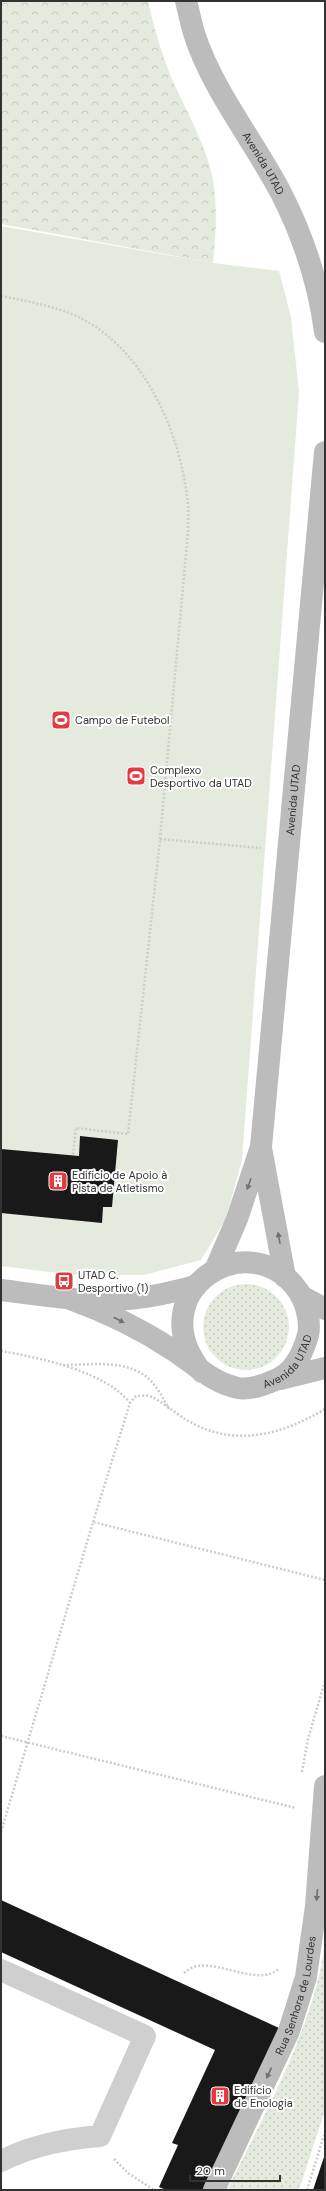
<svg xmlns="http://www.w3.org/2000/svg" width="326" height="2191" font-family="'DM Sans',sans-serif">
	<style>
		.green { fill: url(#green-dots) }
		.forest { fill: url(#forest-crowns) }
		.pitch { fill: #e4ebde }
		.building { fill: #191919 }
		.lines { fill: none; stroke-linecap: round; stroke-linejoin: round }
		.path { stroke: #ccc; stroke-width: 2.5; stroke-dasharray: 2 2; stroke-linecap: butt }
		.street { stroke: #cfcfcf; stroke-width: 22 }
		.secondary { stroke: #bcbcbc; stroke-width: 22 }
		.oneway { fill: #707070 }
		.labels { text-anchor: middle; stroke-width: 4; stroke-linejoin: round; paint-order: stroke }
		.street-label { font-size: 11px; fill: #323232; stroke: #fff }
		.poi-label { font-size: 11px; fill: #323232; stroke: #fff; text-anchor: start }
	</style>
	<defs>
		<pattern id="green-dots" width="8" height="8" patternUnits="userSpaceOnUse"><rect width="8" height="8" fill="#e4ebde"/><path d="M2 2h.1M6 6h.1" fill="none" stroke="#c4cabf" stroke-width="1.8" stroke-linecap="round"/></pattern>
		<pattern id="forest-crowns" width="20" height="18" patternUnits="userSpaceOnUse"><rect width="20" height="18" fill="#e4ebde"/><path d="M2 6a3 3 0 1 1 6 0M12 15a3 3 0 1 1 6 0" fill="none" stroke="#c4cabf"/></pattern>
	</defs>
	<rect width="100%" height="100%" fill="#fff"/>
	<!-- green -->
	<path class="green" d="M203 1327a43 43 0 1 1 86 0a43 43 0 1 1-86 0Z
		M325,1942v168l-26,80h-72c37,-75 88,-165 98,-248z"/>
	<!-- forest -->
	<path class="forest" d="M1,1h147c7,30 15,59 28,87 13,28 29,56 36,87 6,29 4,59 1,88l-212,-39z"/>
	<!-- pitch -->
	<path class="pitch" d="M1,226l212,37 66,8 12,46 8,75 -57,768 -16,58 -25,42 -57,15h-70l-73,-9z"/>
	<!-- building -->
	<path class="building" d="M80,1136l38,4 -6,67h-9l-1,16 -101,-10v-64l78,7z
		M1,1900l278,128 -75,162h-38l-7,-3 19,-42 -6,-2 43,-93 -214,-98z
		M325,2154v36h-12z"/>
	<g class="lines">
		<!-- path -->
		<path class="path" d="M1,296c25,5 49,9 73,19 68,30 104,112 113,181 2,11 1,24 1,36l-28,307 -32,295 -52,-6 -3,27
			M160,839l101,9
			M1,1351c39,7 104,20 129,52
			M63,1365c30,0 67,-7 89,17 7,8 12,18 17,27
			M93,1522l37,-119 6,-7c4,0 9,-1 13,0 10,3 26,17 36,23 47,29 95,17 140,-10
			M1,1736l295,72
			M302,1772l6,-33 17,-58
			M1,1832l92,-310 232,58
			M184,1973c4,-3 9,-7 14,-7 23,-4 65,21 81,2
			M114,2159l14,14 26,17
			M307,2190l18,-58"/>
		<!-- street -->
		<path class="street" d="M1,1970l144,66 -45,100c-35,3 -67,9 -99,25"/>
		<!-- secondary -->
		<g class="secondary">
			<path id="s1" d="M186,1c3,11 5,22 8,32 18,57 60,108 87,160 22,43 38,92 44,139"/>
			<path d="M261,1148l24,129"/>
			<path id="s2" d="M215,1270l22,-51 24,-72 64,-695"/>
			<path d="M1,1290c47,6 96,15 144,7 17,-2 34,-7 51,-11"/>
			<path d="M301,1296l24,13"/>
			<path id="s3" d="M70,1299c36,13 71,30 103,51 22,14 39,33 65,38 12,2 26,-3 37,-8 19,-7 28,-27 33,-45 3,-13 -2,-32 -9,-43 -49,-72 -162,0 -97,80"/>
			<path d="M280,1379l45,-11"/>
			<path id="s4" d="M214,2190l75,-159 17,-54 10,-71 9,-120"/>
		</g>
	</g>
	<!-- one-way arrows -->
	<defs><path id="oneway-solid" d="M-6-.8H1V-3.2L6.5 0L1 3.2V.8H-6Z"/></defs>
	<g class="oneway">
		<use href="#oneway-solid" transform="translate(249 1184) rotate(109)"/>
		<use href="#oneway-solid" transform="translate(279 1238) rotate(-100)"/>
		<use href="#oneway-solid" transform="translate(119 1320) rotate(28)"/>
		<use href="#oneway-solid" transform="translate(317 1895) rotate(95)"/>
		<use href="#oneway-solid" transform="translate(269 2073) rotate(115)"/>
	</g>
	<!-- icons -->
	<defs>
		<symbol id="stadium-square" viewBox="-11 -11 22 22"><rect x="-9" y="-9" width="18" height="18" rx="4" fill="#e33a3f" stroke="#fff"/><path d="M0-5a6.5 5 0 1 0 0 10a6.5 5 0 1 0 0-10ZM-3.5-1.8h7v3.6h-7Z" fill="#fff"/></symbol>
		<symbol id="building-square" viewBox="-11 -11 22 22"><rect x="-9" y="-9" width="18" height="18" rx="4" fill="#e33a3f" stroke="#fff"/><path d="M-4-6H4V6H1V3H-1V6H-4ZM-2.5-4.3h1.7v1.8h-1.7ZM.8-4.3h1.7v1.8H.8ZM-2.5-1h1.7V.8h-1.7ZM.8-1h1.7V.8H.8Z" fill="#fff"/></symbol>
		<symbol id="bus-square" viewBox="-11 -11 22 22"><rect x="-9" y="-9" width="18" height="18" rx="4" fill="#e33a3f" stroke="#fff"/><path d="M-5-6H5V4H4V6H2V4H-2V6H-4V4H-5ZM-3.5-4V0h7V-4ZM-3.5 1.2v1.5H-2V1.2ZM2 1.2v1.5H3.5V1.2Z" fill="#fff"/></symbol>
	</defs>
	<g fill-rule="evenodd">
		<use href="#stadium-square" x="50" y="709" width="22" height="22"/>
		<use href="#stadium-square" x="125" y="765" width="22" height="22"/>
		<use href="#building-square" x="47" y="1170" width="22" height="22"/>
		<use href="#bus-square" x="53" y="1270" width="22" height="22"/>
		<use href="#building-square" x="209" y="2085" width="22" height="22"/>
	</g>
	<g class="labels">
		<!-- street labels -->
		<g class="street-label">
			<text dy="4" stroke="none"><textPath href="#s1" startOffset="181">Avenida UTAD</textPath></text>
			<text dy="4" stroke="none"><textPath href="#s2" startOffset="480">Avenida UTAD</textPath></text>
			<text dy="4" stroke="none"><textPath href="#s3" startOffset="252">Avenida UTAD</textPath></text>
			<text dy="4" stroke="none"><textPath href="#s4" startOffset="212">Rua Senhora de Lourdes</textPath></text>
		</g>
		<!-- poi labels -->
		<g class="poi-label">
			<text x="75" y="724">Campo de Futebol</text>
			<text x="150" y="774">Complexo<tspan x="150" dy="13">Desportivo da UTAD</tspan></text>
			<text x="72" y="1179">Edifício de Apoio à<tspan x="72" dy="13">Pista de Atletismo</tspan></text>
			<text x="78" y="1279">UTAD C.<tspan x="78" dy="13">Desportivo (1)</tspan></text>
			<text x="234" y="2094">Edifício<tspan x="234" dy="13">de Enologia</tspan></text>
		</g>
	</g>
	<!-- border -->
	<rect width="326" height="2191" fill="none" stroke="#323232" stroke-width="4"/>
	<!-- scale -->
	<path d="M190 2175v6h90v-6" fill="none" stroke="#323232" stroke-width="2"/>
	<text x="196" y="2175" font-size="12" fill="#323232" stroke="#ffffff" stroke-width="3" paint-order="stroke">20 m</text>
</svg>
